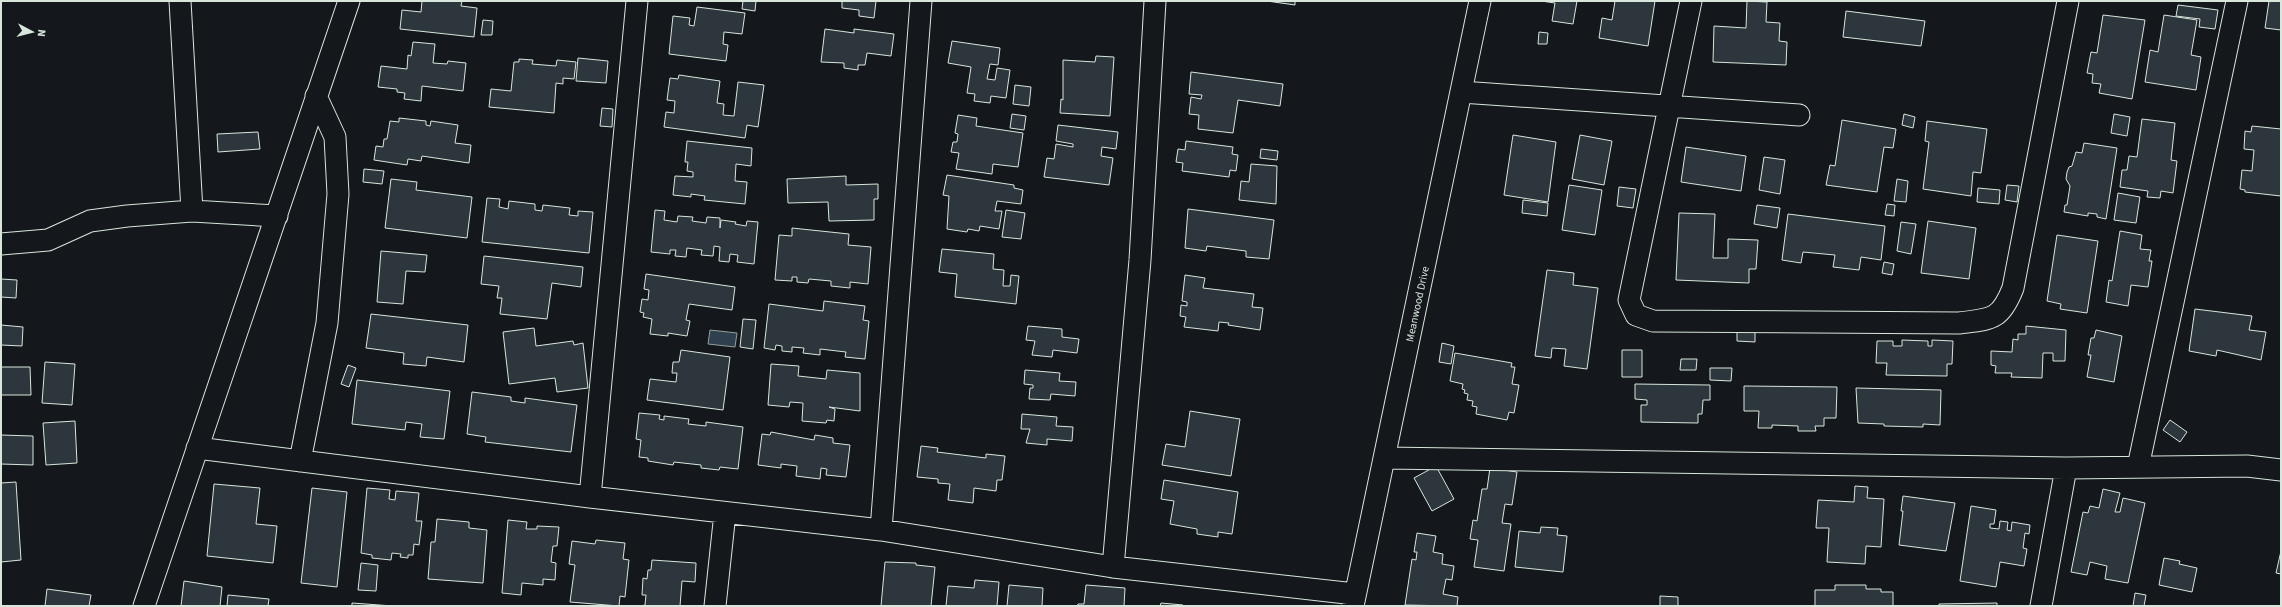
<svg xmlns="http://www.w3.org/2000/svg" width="2282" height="607" font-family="'Source Sans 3',sans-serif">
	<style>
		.water { fill: #2f3f4d; stroke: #939e99 }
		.building { fill: #2c363c; stroke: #d8e6dc }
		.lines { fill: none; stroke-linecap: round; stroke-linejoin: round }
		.minor-casing { stroke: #d8e6dc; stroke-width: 23 }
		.minor { stroke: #14181c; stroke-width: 21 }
		.labels { text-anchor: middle; stroke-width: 3; stroke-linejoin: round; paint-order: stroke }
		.street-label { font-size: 11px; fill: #d8e6dc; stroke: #14181c }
	</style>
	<rect width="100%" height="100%" fill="#14181c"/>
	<!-- water -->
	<path class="water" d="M710,330l27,3 -2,14 -27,-3z"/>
	<!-- building -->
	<path class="building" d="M422,1h40l-1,5 16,2 -3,29 -74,-8 2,-19 19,2z
		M743,1h13l-1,10 -13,-2z
		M842,1h34l-2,17 -15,-2v-6l-17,-2z
		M1267,1h28v4z
		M1541,1h36l-4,23 -21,-3 3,-18z
		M1615,1h40l-7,45 -49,-8 3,-20 10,2z
		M1747,1l20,1 -1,20 14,1 -1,18 8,1 -1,23 -73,-3 1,-36 32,2z
		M2269,1h12v29l-16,-2z
		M2178,5l40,5 -3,19 -16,-2 1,-8 -24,-3z
		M697,7l48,6 -3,21 -18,-2 -1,12 5,1 -2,16 -57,-7 4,-38 17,2 -1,7 5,1z
		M1846,11l79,10 -4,25 -78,-9z
		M2103,15l42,5 -13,79 -33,-6 2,-9 -9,-1 1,-9 -6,-1 4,-21 6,1z
		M2164,15l33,5 -6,35 10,2 -5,33 -51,-8 5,-32 8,2z
		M483,20l10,1 -1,14h-11z
		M825,29l29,4v-4l40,5 -3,22 -24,-3 -2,12h-7v5l-14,-2v-5l-23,-1z
		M1539,32l9,1 -1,11h-9z
		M952,41l48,7 -2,17 -8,-1 -3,15 8,1 2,-12 13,2 -4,28 -15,-2 -1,7 -16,-2 1,-7 -8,-1 4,-26 -23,-4z
		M413,42l22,2 -2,19 14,1 1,-3 18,2 -3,28 -41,-5 -1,15 -17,-2 1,-6 -8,-1v-3l-19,-2 3,-21 26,3 1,-14 3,1z
		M1096,56l18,1 -4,59 -50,-3 1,-14 2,1v-40l32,2z
		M578,58l30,3 -2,22 -30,-2z
		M519,59l14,1 -1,4 24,2 1,-6 19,2 -2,17 -11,-1v6l-7,-1 -2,30 -65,-6 2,-18 20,2 3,-29h5z
		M1191,72l92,12 -3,22 -42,-6 -5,33 -35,-4 1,-14 -10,-1 2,-17 10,2 1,-4 -13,-1z
		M679,75l41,6 -3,22 7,1 -1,11 11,1 4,-34 26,3 -6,42 -11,-2 -2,13 -81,-11 2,-15 8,1 1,-12 -8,-1 3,-22 8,1z
		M1015,85l16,2 -2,19 -16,-2z
		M602,108l11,1 -1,18 -12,-1z
		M1012,114l14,2 -2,14 -14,-2z
		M1904,114l11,3 -2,11 -11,-3z
		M2114,114l16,3 -3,19 -16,-3z
		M958,115l19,3 -1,8 47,7 -5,34 -25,-3 -1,10 -36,-5 3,-16 -8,-1 2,-10h4l1,-8 -3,-1z
		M399,118l27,3v4l4,1 1,-5 27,4 -3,18 16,2 -2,18 -47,-7 -1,5 -13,-2 -1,6 -33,-5 2,-14 7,1 1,-8h3l3,-18 9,1z
		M2142,119l33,4 -4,37 6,1 -4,32 -12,-2 -1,7 -13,-1 1,-6 -28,-4 2,-17h5l2,-14 8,1z
		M1842,120l54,9 -3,19 -9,-1 -7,45 -51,-7 4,-20 5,1z
		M1927,121l60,8 -6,44 -8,-1 -2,24 -48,-7 6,-47 -4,-1z
		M1058,125l60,7 -2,17 -14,-2 -1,9 12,2 -4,27 -65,-8 3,-19 7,1 2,-15 17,3v-3l-17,-3z
		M2252,126l29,3v67l-36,-4v-2l-5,-1 2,-19 10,1 2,-21 -10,-1 1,-18 6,1z
		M258,132l2,17 -42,3 -1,-18z
		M1513,135l43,7 -8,60 -44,-7z
		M1580,135l32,6 -8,44 -32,-6z
		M687,141l65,7 -1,18 -15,-2 -1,17 12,1 -2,22 -41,-4 1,-4 -14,-2v3l-18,-2 2,-19 18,1v-5l-6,-1 1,-9h-3z
		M1186,141l47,6 -1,7 6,1 -2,16 -6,-1 -1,7 -47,-6 1,-8 -7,-1 2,-13 7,1z
		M2084,143l33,5 -11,71 -9,-2v-3l-9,-1v3l-24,-4 1,-7h2l3,-19 -4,-7 1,-7 2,-5 3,-1 4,-14 6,1z
		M1686,147l60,9 -5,35 -60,-9z
		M1261,149l17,2 -1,9 -17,-2z
		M1764,157l21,3 -5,34 -21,-4z
		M1251,164l26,2 -1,38 -37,-4 2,-19 8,1z
		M364,169l20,2 -2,13 -19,-2z
		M947,175l67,10v3l9,2 -2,14 -24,-3 -2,10h7l-3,18 -19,-3 -1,5 -11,-2 -1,3 -20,-3 2,-33 -6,-1z
		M846,176v9l32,-1v15h-4v21l-45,1 -1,-19 -40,1 -1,-24z
		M391,179l26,3 -1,8 56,7 -5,41 -82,-10z
		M1897,179l11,2 -2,21 -12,-1z
		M1569,185l33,5 -7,45 -33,-5z
		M2007,185l12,1 -2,16 -12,-2z
		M1619,187l17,2 -3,19 -16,-2z
		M1978,188l22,2 -1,14 -22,-2z
		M2118,193l22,4 -4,26 -22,-3z
		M487,198l13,1 -1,8 9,2 1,-8 26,3v6l7,1 1,-6 27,3 -1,7 9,1v-5l15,1 -4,41 -107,-11z
		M1523,200l25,3 -1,13 -25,-3z
		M1887,204l8,1 -1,11 -9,-1z
		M1757,205l23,3 -3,20 -23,-4z
		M1188,209l86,11 -5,39 -23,-2v-6l-39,-5 -1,5 -21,-3z
		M655,210l10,1 -1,9 13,2 1,-6 15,1 -1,4 14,2 1,-6 13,1v10l1,-8 15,2 -1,2 11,2 1,-5 11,1 -4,42 -17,-2 1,-7 -8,-1 -1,8 -10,-1 1,-14 -6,-1 -1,10 -12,-1 1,-5 -15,-2 -1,9 -11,-1 1,-6h-6v4l-19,-2z
		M1006,210l19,3 -4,26 -19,-2z
		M1679,213l36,1 -2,44h15v-19l30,1 -2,29h-7v14l-73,-3z
		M1788,214l97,12 -4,34 -20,-3 -2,13 -26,-3 2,-12 -32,-3 -2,11 -19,-3z
		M1928,221l48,7 -7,51 -48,-6z
		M1901,222l15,2 -5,30 -14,-3z
		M792,228l57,6 -1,11 23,2 -3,37 -18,-2v6l-19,-2v-5l-22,-2 -1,4 -11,-1v-5h-5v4l-17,-1 4,-45 13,1z
		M2120,231l22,4 -2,14 11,1 -2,11h3l-4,26 -17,-2 -3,21 -22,-4 3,-22 3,1z
		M2057,235l41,6 -11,72 -27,-4 1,-5 -14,-3z
		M942,249l52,5 -1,15 11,1 -1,16h7l1,-11 8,1 -3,28 -61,-7 2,-23 -18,-2z
		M381,251l46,4 -2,17 -19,-1 -3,33 -26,-2z
		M484,256l99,11 -2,20 -29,-4 -5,36 -47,-5 2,-16h-5l2,-12 -18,-2z
		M1884,262l10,2 -2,11 -10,-2z
		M1547,270l27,3 -1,12 25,3 -11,81 -23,-3 2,-17 -14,-1 -1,10 -16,-2z
		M646,274l89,13 -3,23 -43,-6 -3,16 4,1 -3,15 -19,-3v3l-18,-2 2,-15 -9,-2 1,-4 -4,-1 2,-13 6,1 1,-10 -5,-1z
		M1185,275l20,3 -2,10 51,6 -2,13 11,1 -3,22 -32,-5 1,-2 -10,-1 -1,9 -34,-4 2,-10 -6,-1 1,-11 6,1v-4l-5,-1z
		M1,279l16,1 -1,18 -15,-1z
		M824,301l41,5 -2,14 6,1 -4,38 -20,-2 1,-5 -26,-3v6l-17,-2 1,-5 -12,-1v5l-10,-1v-5l-6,-1 -1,5 -11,-2 5,-44 54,7z
		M2195,309l57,7 -3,14 17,2 -5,28 -44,-10 -1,6 -27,-5z
		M371,314l97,11 -4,37 -37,-5 -1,9 -23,-2 1,-11 -38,-5z
		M743,319l13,1 -3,29 -13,-2z
		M1,325l22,2 -1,19 -21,-1z
		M1028,326l34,3v8l17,2 -2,14 -24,-3 -1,7 -20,-2 3,-14 -9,-1z
		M2026,326l40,4 -1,31h-12v-8h-10l-1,25 -31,-1 1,-4h-17l1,-7 -5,-1v-14l21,1 1,-13 5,1v-6h8z
		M534,328l2,18 37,-5 1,4 9,-2 5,45 -31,4 -2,-14 -46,6 -6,-52z
		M1737,329h18v13l-18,-1z
		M2096,330l26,6 -8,46 -27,-5 4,-22h-3l3,-17h3z
		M1902,340l26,1v5h4v-6l21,1 -1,23h-5v12l-61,-1 1,-12h-11l1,-22h16v5h9z
		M1442,343l12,3 -3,18 -12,-2z
		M681,350l49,7 -7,53 -76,-10 3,-21 26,3 1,-9h-5l1,-11h6z
		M1622,350h20v27h-20z
		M1455,353l57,10 -1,4h4l-3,17 7,1 -5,28 -5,-1 -2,8 -31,-6 1,-7 -5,-1 1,-5 -6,-1 1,-6 -4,-1 1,-3 -3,-1 1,-5 -13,-3z
		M1681,359h16l-1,11h-16z
		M45,362l30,2 -3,41 -30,-2z
		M771,364l28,2 -1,10 28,3 1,-9 33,3v38l-31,-4 6,2 -1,12 -7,-1 -1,3 -24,-2 1,-18 -13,-1 -1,5 -21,-2z
		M348,365l8,3 -7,19 -8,-3z
		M1,367h29l1,28h-30z
		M1710,368h22l-1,13 -21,-1z
		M1025,370l35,3 -1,8 17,1 -1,14 -24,-2 -1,6 -21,-1 1,-11h3v-3l-9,-1z
		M357,380l93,11 -6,48 -24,-2 2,-13 -16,-2 -1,8 -53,-6z
		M1635,384l75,1v15h-7l-1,14h-4v9l-57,-1v-17h6v-5l-12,-1z
		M1744,386l93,1 -1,31h-12v8h-9l1,5h-18v-5l-26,-1v3h-14l1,-17h-15z
		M1856,388l85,2 -1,35 -17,-1v3l-39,-1v-2l-26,-1z
		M472,392l39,5v4l14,2v-5l52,7 -6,47 -86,-10 1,-5 -19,-3z
		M1190,411l50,8 -9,57 -69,-11 4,-21 19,3z
		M639,413l21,2 -1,4 5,1v-4l25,3 -1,5 18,2v-4l37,5 -5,42 -18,-2 -1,3 -18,-2v-3l-27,-3 -1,3 -25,-4v-3l-9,-1 2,-17 -5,-1z
		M1022,414l35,3 -1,9 17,1 -1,14 -25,-2v6l-21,-2 4,-14h-9z
		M2170,420l17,12 -7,10 -17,-12z
		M75,421l2,42 -31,2 -3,-42z
		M771,432l43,8 1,-5 18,3v5l17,2 -4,32 -20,-2 1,-6 -6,-1 -1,11 -24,-3 1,-10 -16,-2v4l-23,-3 4,-31 8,1z
		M1,435l32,1v29l-32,-1z
		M921,446l17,2 -1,4 49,6v-4l19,2 -3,24h-5l-1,11 -22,-3 -1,15 -25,-3 2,-16 -12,-1v-4l-21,-2z
		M1436,466l18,33 -22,12 -18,-33z
		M1490,468l27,4 -5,33 -7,-1 -3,19 9,1 -7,47 -30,-4 4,-27 -8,-1 3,-19 4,1 5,-32h5z
		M1164,480l74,12 -6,42 -14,-2v5l-21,-3v-5l-27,-5 4,-23 -13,-2z
		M16,482l5,78 -20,2v-79z
		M214,484l46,4 -4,36 21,2 -4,37 -66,-7z
		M1855,486l13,1 -1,11 17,1 -3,48 -15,-1 -1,18 -38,-2 2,-34h-13l2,-28 36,2z
		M312,488l35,4 -10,95 -36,-4z
		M367,488l23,2 -1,9 6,1 1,-9 23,2 -3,28h6l-3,24 -5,-1 -1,11h-5v3l-8,-1 1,-3 -9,-1 -1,7 -19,-2v-3l-11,-2z
		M2103,489l17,4 -5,19h5l3,-14 22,5 -17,80 -23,-4 2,-13 -17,-4 -3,13 -16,-3 12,-60 5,1 2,-7 9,2z
		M1903,496l52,7 -9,48 -47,-6 4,-34h-2z
		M1971,506l25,4 -2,14h-4v4l9,1 1,-8 8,1 -1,8 4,1 1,-9 18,3 -1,9 -4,-1 -2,15 4,1 -3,17 -24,-4 -4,25 -36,-6z
		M437,519l32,3v6l18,2 -4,53 -55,-4 3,-37h4z
		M508,520l19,2 -1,7h11v-3l22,1 -2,19h-4l-2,16 5,1 -1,17 -12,-1v6l-21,-2 -1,12 -19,-2z
		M1541,527l17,1 -1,7 10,1 -4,36 -48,-5 4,-36 21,2z
		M1417,533l19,3 -3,16 10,2 -1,10 12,2 -2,14 -6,-1 -3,15 15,3 -1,9 -52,-1 7,-46 4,1 1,-8h-3z
		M596,540l29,3 -2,16 6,1 -4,37 -5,-1 -1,10 -49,-4 5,-37 -6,-1 3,-23 23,3z
		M2281,551v23l-5,-1z
		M2164,558l16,3 -1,3 18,4 -5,24 -33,-7z
		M652,560l44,3 -1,19 -13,-1 -2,25h-39l4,-1 1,-10h-4l1,-17 4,1 1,-9h3z
		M885,562l31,1v2l19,2 -4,39h-50z
		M361,563l17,2 -2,26 -18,-1z
		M975,580l24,2 -2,24h-51l2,-20 26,2z
		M184,581l38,6 -2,19h-39z
		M1009,585l34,3 -1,18h-35z
		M1086,585l39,3 -1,18h-47l1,-2h6z
		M1835,585h31v4h15v3h12v14h-78v-16h20z
		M47,589l44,6 -2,11h-44z
		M2135,593l11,2 -2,11h-11z
		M228,595l41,4 -1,7h-41z
		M1660,596l18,1v9h-18z
		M352,603l41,3h-41z
		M1161,603l22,2v1h-23z
		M1997,603v3h-58v-2z"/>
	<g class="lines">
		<defs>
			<path id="minor" d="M180,1l12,210
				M1691,1l-62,299 7,15 17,6 306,2c32,-4 41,-2 54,-35l55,-287
				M1461,92l338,23
				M1,244l47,-4 42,-19 37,-5 65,-5 85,5
				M197,448l393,49 291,33 232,37 242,27
				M1385,458l681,10 181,-2 34,4
				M300,461l27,-138 11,-129 -3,-57 -19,-41
				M2138,467l99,-466
				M590,497l47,-496
				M881,530l40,-529
				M1113,567l27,-307 15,-259
				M144,606l205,-605
				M715,606l10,-93
				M1353,606l127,-605
				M2041,606l25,-138"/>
		</defs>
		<!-- minor casing -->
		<use href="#minor" class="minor-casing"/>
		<!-- minor -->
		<use href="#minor" class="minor"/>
	</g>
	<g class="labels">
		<!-- street labels -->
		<g class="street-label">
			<text transform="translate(1417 304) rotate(-78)" y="4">Meanwood Drive</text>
		</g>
	</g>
	<!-- border -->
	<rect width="2282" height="607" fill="none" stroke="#d8e6dc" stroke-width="4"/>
	<!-- north arrow -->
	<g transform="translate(32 32) rotate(97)" stroke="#14181c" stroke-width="3" paint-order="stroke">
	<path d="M0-3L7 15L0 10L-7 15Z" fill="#d8e6dc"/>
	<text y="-6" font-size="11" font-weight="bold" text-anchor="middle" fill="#d8e6dc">N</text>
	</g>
</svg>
